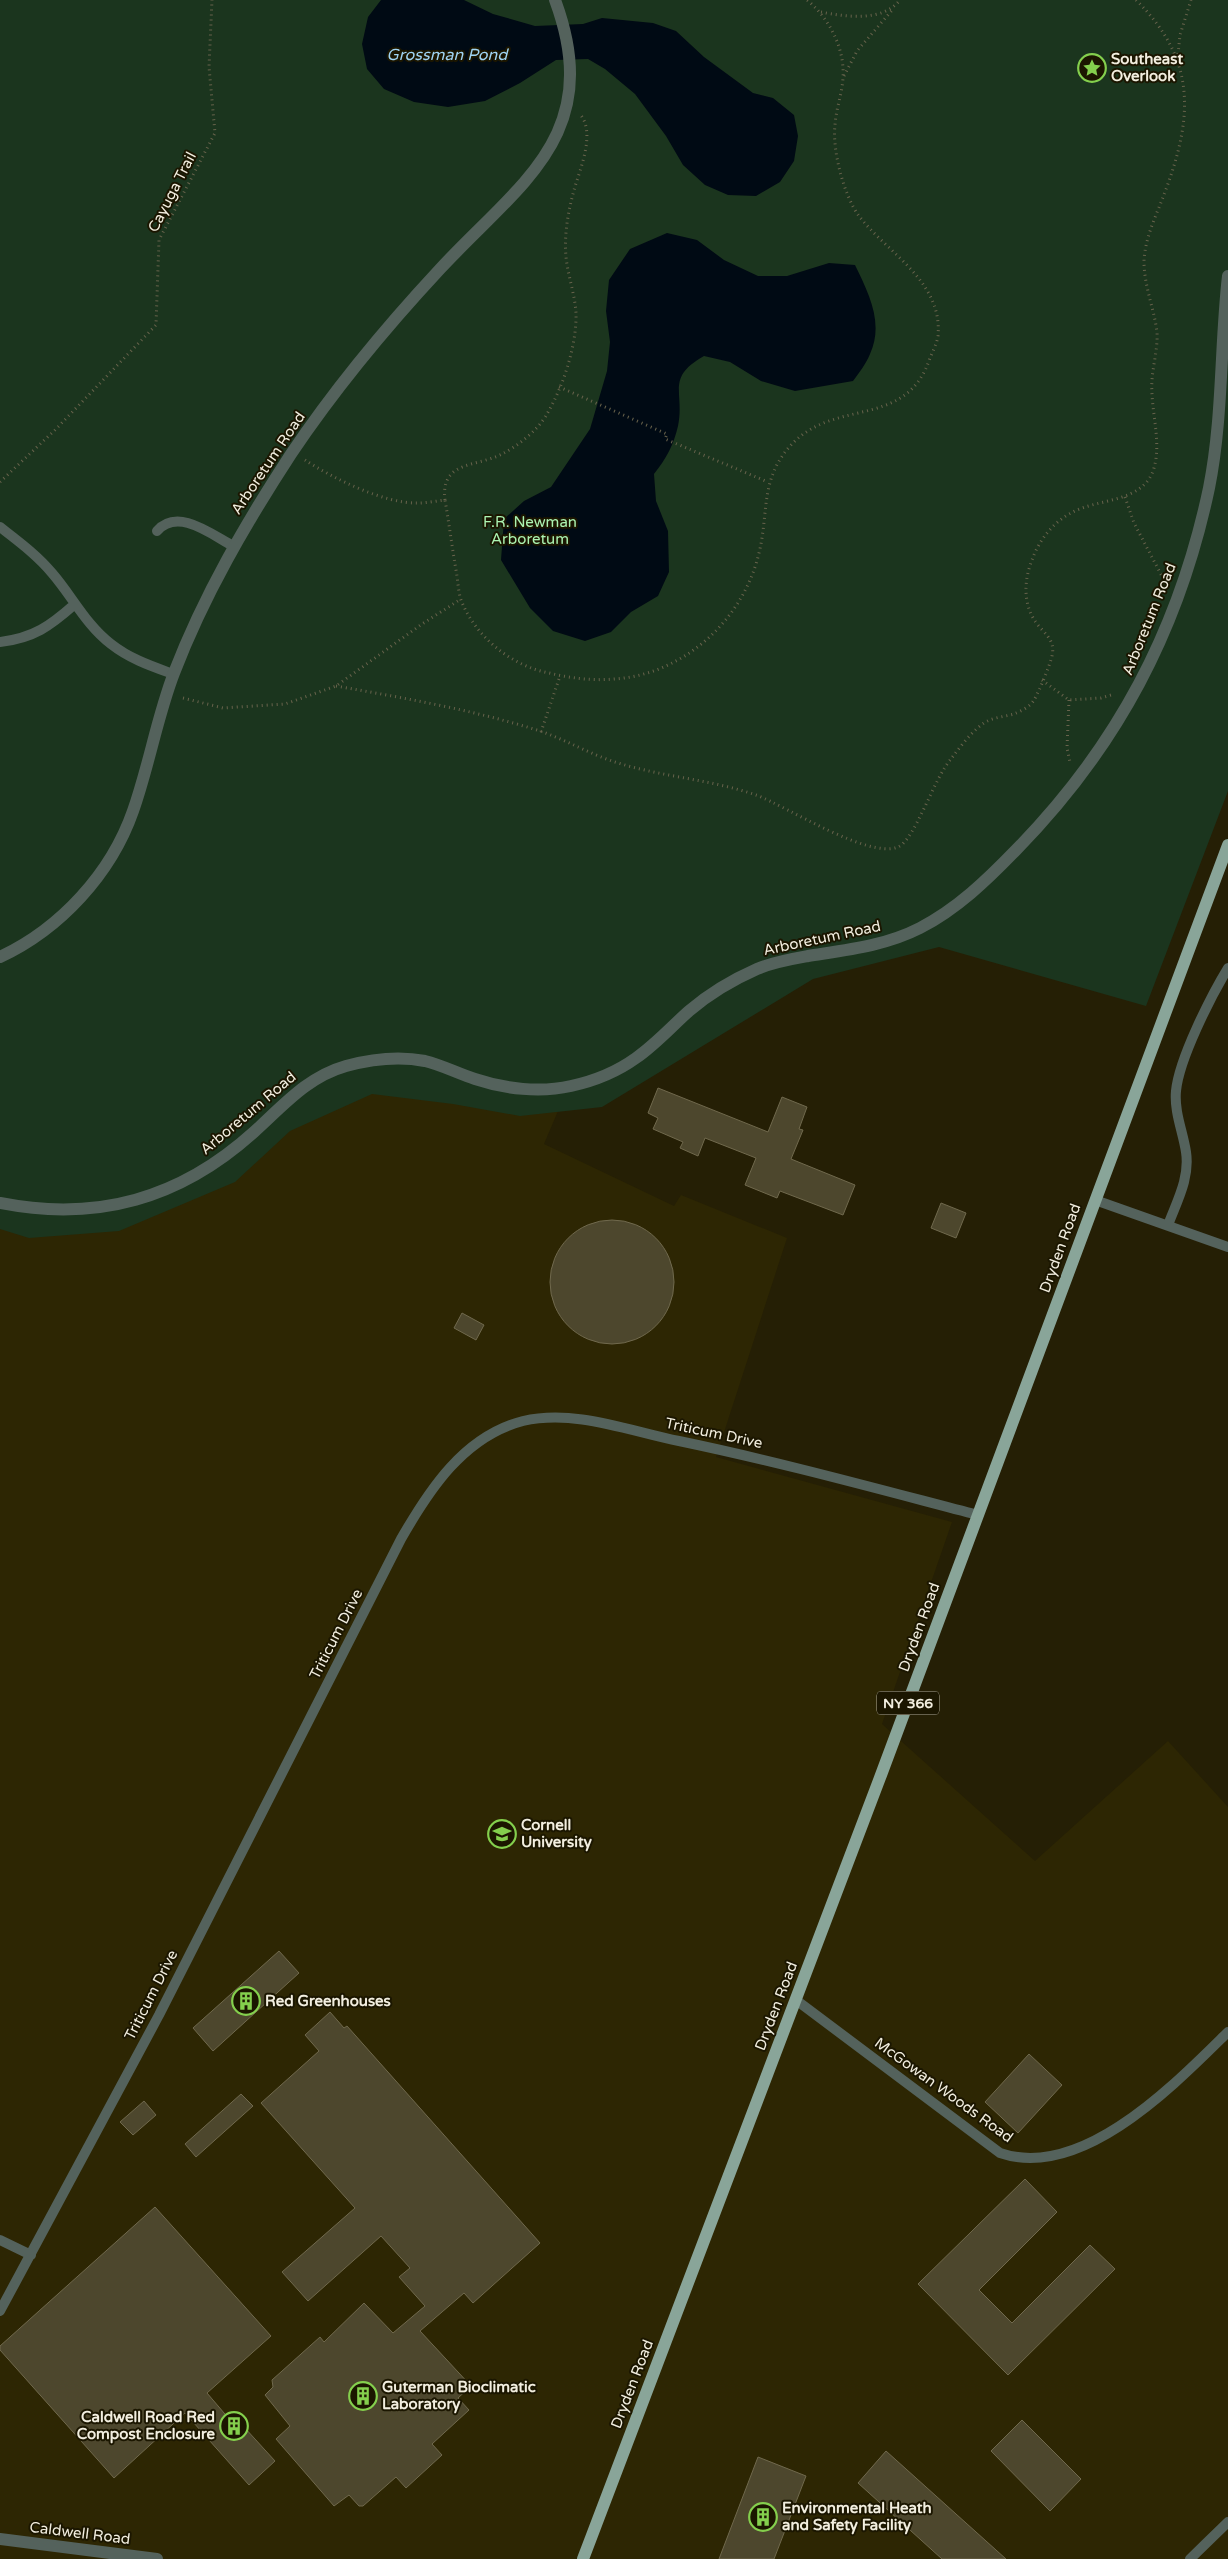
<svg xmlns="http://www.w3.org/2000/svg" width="1228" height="2559" font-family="'Varela Round',sans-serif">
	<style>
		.built { fill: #2d2603 }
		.green { fill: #1b351e }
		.water { fill: #000a14 }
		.building { fill: #4d472d; stroke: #70694d }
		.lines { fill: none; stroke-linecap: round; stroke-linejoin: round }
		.path { stroke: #68634c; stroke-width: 3; stroke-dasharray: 1 4; stroke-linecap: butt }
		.service { stroke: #54625c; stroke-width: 10 }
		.minor { stroke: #54625c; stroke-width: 12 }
		.tertiary { stroke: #54625c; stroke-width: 12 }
		.primary { stroke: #89a599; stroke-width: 12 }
		.labels { text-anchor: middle; stroke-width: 4; stroke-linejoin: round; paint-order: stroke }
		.shield { fill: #1b1600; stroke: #b2ad9c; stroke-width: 1 }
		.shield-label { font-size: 14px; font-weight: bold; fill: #f2eedf }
		.poi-label { font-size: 15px; font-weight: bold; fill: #f2eedf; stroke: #1b1600; text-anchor: start }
		.street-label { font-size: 15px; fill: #f2eedf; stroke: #1b1600 }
		.park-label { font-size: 15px; fill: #acf4b2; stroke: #1b1600 }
		.water-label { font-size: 16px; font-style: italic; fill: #a0d4f3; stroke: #1b1600 }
	</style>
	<rect width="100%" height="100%" fill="#251f05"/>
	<!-- built -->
	<path class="built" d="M361,1069l203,28 -20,47 130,62 7,-11 106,43 -71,219 236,65 -70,202 153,137 133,-120 60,66v752h-1228v-1345z"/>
	<!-- green -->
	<path class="green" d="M0,0h1228v791l-82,215 -207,-59 -126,32 -211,128 -82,9 -67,-12 -81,-10 -82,37 -55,51 -116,49 -90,7 -29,-9z"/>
	<!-- water -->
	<path class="water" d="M381,0h83l29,14 42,12 48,-2 19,-6 51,5 23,8 28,26 49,36 20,5 21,17 4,21 -4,25 -14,21 -24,14 -28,-1 -23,-10 -22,-20 -17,-29 -31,-42 -30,-25 -17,-10 -32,1 -36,23 -35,18 -37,6 -34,-5 -30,-13 -17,-20 -5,-25 6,-27z
		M667,233l30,7 27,20 34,16h29l42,-13 26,2c14,29 29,58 15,89 -4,10 -11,19 -17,27l-58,10 -34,-10 -31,-19 -26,-6c-39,22 -19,36 -26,70 -4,18 -12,33 -24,48l2,27 12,30 1,41 -11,24 -27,16 -20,20 -26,9 -32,-10 -23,-23 -29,-48 3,-41 20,-18 27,-14 39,-58 17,-58 3,-29 -4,-31 3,-31 21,-31z"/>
	<!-- building -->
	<path class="building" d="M658,1088l110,44 14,-35 25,10 -8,22 4,1 -12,29 64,26 -12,30 -63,-24 -3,7 -32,-13 11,-27 -51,-20 -7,18 -18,-8 3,-6 -30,-13 5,-11 -10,-5z
		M941,1203l25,10 -10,25 -25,-10z
		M550 1282a62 62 0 1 1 124 0a62 62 0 1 1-124 0Z
		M462,1313l22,12 -8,15 -22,-12z
		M279,1951l20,22 -86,78 -20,-23z
		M330,2012l14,16 3,-2 193,217 -67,60 -9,-10 -44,38 51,55 -13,12 11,12 -37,34 10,11 -36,33 -10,-11 -33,29h-4l-10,-11 -15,11 -58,-67 14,-13 -25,-31 8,-8 -1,-7 48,-43 4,5 40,-39 29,30 32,-27 -26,-29 11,-9 -29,-32 -73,65 -26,-29 73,-64 -94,-105 58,-52 -14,-16z
		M1029,2054l33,31 -44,48 -33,-31z
		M241,2094l12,12 -57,51 -11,-13z
		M144,2101l12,14 -23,20 -13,-13z
		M1025,2179l32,33 -78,78 33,33 78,-78 25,24 -107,106 -90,-91z
		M155,2207l116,129 -64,57 23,27 4,-4 41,45 -26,24 -64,-72 -71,65 -114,-128v-4z
		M1022,2420l59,59 -31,32 -59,-60z
		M886,2451l120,108h-64l-84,-76z
		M758,2457l48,19 -32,83h-55z"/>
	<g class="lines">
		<!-- path -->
		<path class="path" d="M821,12c25,5 62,10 79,-12
			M1178,54l2,-19 11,-35
			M844,76l13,-25 37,-43
			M559,387l108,47 -2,5 103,43
			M305,460c27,18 80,44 113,43 9,0 18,-2 27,-3 4,23 7,47 11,70 2,10 2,21 5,30 14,36 50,66 88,73 21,5 43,8 65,6 68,-4 127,-57 144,-122 12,-44 0,-80 37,-116 44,-42 112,-13 135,-83 3,-7 7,-15 8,-22 5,-55 -51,-83 -79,-120 -15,-20 -27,-66 -24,-91 1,-16 7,-31 8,-47 2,-30 -14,-60 -36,-78
			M0,482l55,-52 101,-105 3,-85 56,-107 -6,-66 3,-67
			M1125,497l9,26 31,59
			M445,500c-5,-40 33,-33 57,-46 16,-8 36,-24 45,-40 16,-27 30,-69 29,-101 -1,-18 -8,-37 -10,-56 -2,-22 2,-45 8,-67 6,-21 22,-57 6,-76
			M1042,680l27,20 32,-2 10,-3 1,2
			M336,686c68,12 138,24 204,45 26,9 50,23 75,31 46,15 95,17 141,33 32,12 112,64 142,52 17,-7 36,-69 53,-88 9,-12 20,-27 33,-36 9,-6 20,-6 30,-9 7,-3 16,-7 20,-14 5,-8 16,-35 18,-44 4,-17 -9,-23 -17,-35 -12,-18 -11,-41 -3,-61 7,-20 22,-39 41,-48 26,-14 71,-9 81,-44 8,-27 -4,-59 -2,-88 1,-15 6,-32 5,-48 -3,-24 -13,-46 -13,-71 1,-24 13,-47 21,-69 28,-75 32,-132 -29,-192
			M183,698l40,10 62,-4 51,-18 86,-62 39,-25
			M1069,700l-2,48 3,14
			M541,732l19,-56"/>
		<!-- service -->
		<path class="service" d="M0,527c18,14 37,28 52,46 20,23 34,52 59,71 19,15 40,22 62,30
			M157,531c21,-24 55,4 76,15
			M0,642c34,-4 50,-16 75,-38
			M1095,1200l133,47
			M1168,1225c9,-24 22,-47 18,-73 -3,-20 -12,-40 -10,-61 3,-32 35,-95 52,-123
			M796,2000l204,153c82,28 175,-69 228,-121
			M0,2240l31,15
			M0,2311l159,-296 242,-476c28,-49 63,-103 122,-118 52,-12 106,10 156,20 101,21 199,48 299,74
			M1190,2559l38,-37"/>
		<!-- minor -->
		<path class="minor" d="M0,957c60,-28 111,-83 133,-146 16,-45 24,-94 41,-138 30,-78 72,-150 117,-219 43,-64 96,-128 149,-185 81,-87 165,-134 115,-269
			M0,1203c97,19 180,-4 254,-71 29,-26 53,-55 92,-66 26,-7 53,-10 79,-5 17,4 34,13 50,18 30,10 65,14 96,7 23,-5 47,-15 65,-28 20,-14 36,-32 53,-47 21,-18 43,-31 68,-42 16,-7 34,-10 51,-13 38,-6 77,-10 112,-28 37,-19 67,-48 96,-78 101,-103 163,-220 193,-362 14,-70 11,-142 19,-212"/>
		<!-- tertiary -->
		<path class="tertiary" d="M0,2539l157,20"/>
		<!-- primary -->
		<path class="primary" d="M583,2559l298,-784 347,-930"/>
	</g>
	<!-- icons -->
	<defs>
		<symbol id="sight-ring" viewBox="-11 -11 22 22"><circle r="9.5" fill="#1b1600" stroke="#84cf4d" stroke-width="1.5"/><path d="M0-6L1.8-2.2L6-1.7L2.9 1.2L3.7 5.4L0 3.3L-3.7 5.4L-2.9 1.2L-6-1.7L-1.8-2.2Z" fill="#84cf4d"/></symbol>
		<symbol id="university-ring" viewBox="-11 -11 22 22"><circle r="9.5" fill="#1b1600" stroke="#84cf4d" stroke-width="1.5"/><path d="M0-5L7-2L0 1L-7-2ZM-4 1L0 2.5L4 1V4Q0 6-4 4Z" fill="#84cf4d"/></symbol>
		<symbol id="building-ring" viewBox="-11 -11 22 22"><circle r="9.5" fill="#1b1600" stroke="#84cf4d" stroke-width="1.5"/><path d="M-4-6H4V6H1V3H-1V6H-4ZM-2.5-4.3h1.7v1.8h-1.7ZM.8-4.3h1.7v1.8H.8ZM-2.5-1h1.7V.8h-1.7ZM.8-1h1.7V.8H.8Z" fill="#84cf4d"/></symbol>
	</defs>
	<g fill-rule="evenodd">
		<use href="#sight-ring" x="1076" y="52" width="32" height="32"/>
		<use href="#university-ring" x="486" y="1818" width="32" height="32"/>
		<use href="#building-ring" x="230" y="1985" width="32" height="32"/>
		<use href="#building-ring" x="347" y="2380" width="32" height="32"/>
		<use href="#building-ring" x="218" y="2410" width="32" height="32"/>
		<use href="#building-ring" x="747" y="2501" width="32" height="32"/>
	</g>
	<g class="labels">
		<!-- shield labels -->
		<rect class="shield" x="877" y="1691.5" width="62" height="23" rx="4"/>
		<g class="shield-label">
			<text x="908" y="1708">NY 366</text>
		</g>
		<!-- poi labels -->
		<g class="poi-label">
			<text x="1111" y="64">Southeast<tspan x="1111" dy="17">Overlook</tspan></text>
			<text x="521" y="1830">Cornell<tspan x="521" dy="17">University</tspan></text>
			<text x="265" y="2006">Red Greenhouses</text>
			<text x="382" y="2392">Guterman Bioclimatic<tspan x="382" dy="17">Laboratory</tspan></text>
			<text x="215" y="2422" text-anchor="end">Caldwell Road Red<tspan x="215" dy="17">Compost Enclosure</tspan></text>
			<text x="782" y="2513">Environmental Heath<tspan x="782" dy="17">and Safety Facility</tspan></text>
		</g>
		<!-- street labels -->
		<g class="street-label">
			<text transform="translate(172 192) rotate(-63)" y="5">Cayuga Trail</text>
			<text transform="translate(268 463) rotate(-56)" y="5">Arboretum Road</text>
			<text transform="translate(1149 619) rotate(-68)" y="5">Arboretum Road</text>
			<text transform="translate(822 938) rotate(-12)" y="5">Arboretum Road</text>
			<text transform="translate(248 1113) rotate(-40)" y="5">Arboretum Road</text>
			<text transform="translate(1060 1248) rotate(-70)" y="5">Dryden Road</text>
			<text transform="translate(714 1433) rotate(12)" y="5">Triticum Drive</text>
			<text transform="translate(919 1627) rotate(-70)" y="5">Dryden Road</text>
			<text transform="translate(336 1634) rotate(-63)" y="5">Triticum Drive</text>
			<text transform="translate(151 1995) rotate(-63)" y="5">Triticum Drive</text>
			<text transform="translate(776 2006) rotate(-69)" y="5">Dryden Road</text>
			<text transform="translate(944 2090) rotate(36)" y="5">McGowan Woods Road</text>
			<text transform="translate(632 2384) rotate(-69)" y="5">Dryden Road</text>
			<text transform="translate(80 2533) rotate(7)" y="5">Caldwell Road</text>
		</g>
		<!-- park labels -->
		<g class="park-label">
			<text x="530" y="527">F.R. Newman<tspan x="530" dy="17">Arboretum</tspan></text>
		</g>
		<!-- water labels -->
		<g class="water-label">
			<text x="447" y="60">Grossman Pond</text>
		</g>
	</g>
</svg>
